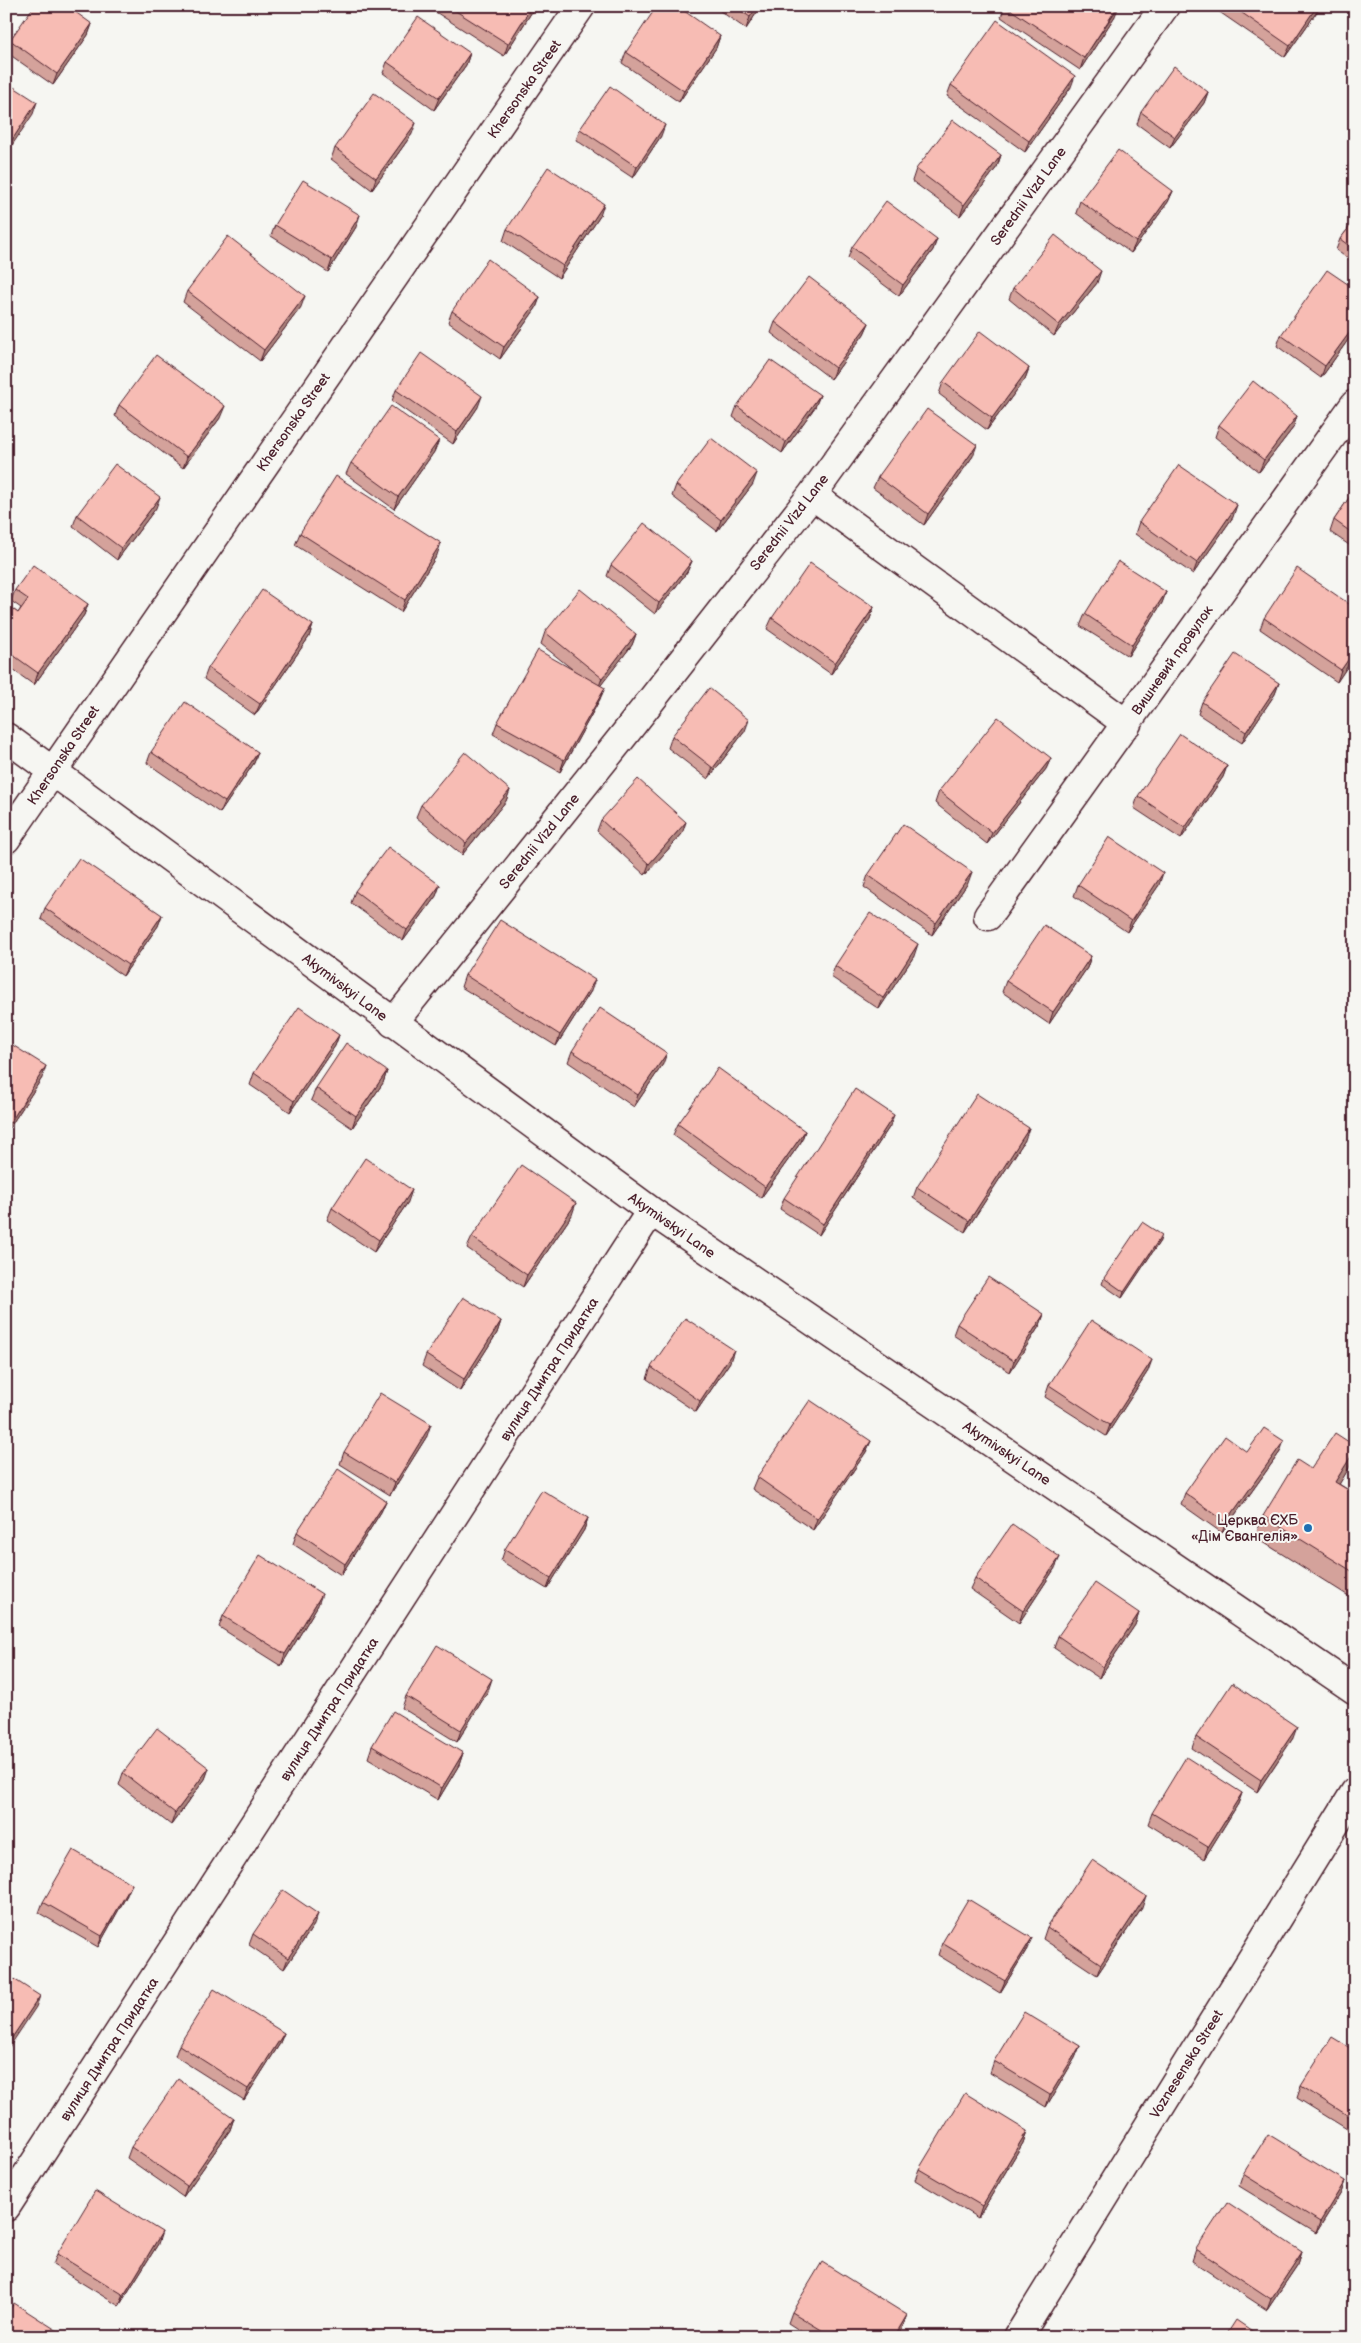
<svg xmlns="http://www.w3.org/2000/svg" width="1361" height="2343" font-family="'Balsamiq Sans',sans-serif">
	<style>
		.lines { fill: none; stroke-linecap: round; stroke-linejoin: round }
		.street-casing { stroke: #4a1f2b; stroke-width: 31 }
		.street { stroke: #f6f6f2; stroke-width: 28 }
		.wall { fill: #d4a29b; stroke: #4a1f2b }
		.shaded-wall { fill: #ad847e; stroke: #4a1f2b }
		.building { fill: #f7bcb4; stroke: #4a1f2b }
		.poi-dot { fill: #1f6fb2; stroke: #f6f6f2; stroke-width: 2 }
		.labels { text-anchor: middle; stroke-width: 4; stroke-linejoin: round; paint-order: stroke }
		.street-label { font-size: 14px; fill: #4a1f2b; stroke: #f6f6f2 }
		.poi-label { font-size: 14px; fill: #4a1f2b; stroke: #f6f6f2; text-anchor: end }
	</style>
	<rect width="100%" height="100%" fill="#f6f6f2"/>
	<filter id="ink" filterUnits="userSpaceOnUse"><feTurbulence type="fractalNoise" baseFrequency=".02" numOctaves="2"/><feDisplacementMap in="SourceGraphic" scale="10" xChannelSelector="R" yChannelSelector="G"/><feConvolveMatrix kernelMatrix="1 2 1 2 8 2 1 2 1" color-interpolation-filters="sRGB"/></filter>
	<g filter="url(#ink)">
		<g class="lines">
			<defs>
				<path id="street" d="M812,495l315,229
					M6,737l645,474 704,479
					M6,839l575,-833
					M988,916l367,-512
					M393,1023l231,-288 188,-240 353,-489
					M6,2207l645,-996
					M1018,2337l337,-545"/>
			</defs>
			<!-- street casing -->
			<use href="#street" class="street-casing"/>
			<!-- street -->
			<use href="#street" class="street"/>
		</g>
		<!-- wall -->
		<path class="wall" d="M435,6h99l-1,4 -29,46 -70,-45z
			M713,6h48l-15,23z
			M1005,6l110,10 -35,54 -79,-53z
			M1220,6h101l-36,51 -67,-46z
			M92,24l-4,11 -35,50 -47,-33v-2l4,-10z
			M720,36l-4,12 -37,54 -57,-39 4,-11z
			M470,53l-4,12 -32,45 -51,-37 4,-11z
			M951,85l120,2 -46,65 -78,-56z
			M1208,92l-4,11 -34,45 -33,-24 4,-12z
			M580,129l81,7 -28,42 -57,-38z
			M412,134l-40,56 -41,-31 4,-11z
			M1001,155l-4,12 -37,49 -48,-35 4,-12z
			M1173,191l-5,11 -37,51 -55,-40 4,-12z
			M600,216l-41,62 -56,-37 4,-12z
			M1355,220v44l-19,-14 4,-11z
			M275,225l81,2 -28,45 -57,-36z
			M937,239l-4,11 -34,46 -51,-38 4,-11z
			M1097,283l-43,53 -45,-37 4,-11z
			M1355,289v41l-34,48 -44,-32 4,-11z
			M187,291l114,16 -41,54 -77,-59z
			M540,297l-4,11 -36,51 -52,-37 4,-11z
			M775,322l94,1 -5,11 -33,45 -60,-46z
			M1029,368l-4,11 -38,51 -48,-36 4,-12z
			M396,390l82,17 -25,37 -61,-43z
			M820,395l-5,12 -33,46 -49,-36 4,-11z
			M119,405l101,13 -37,50 -68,-52z
			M1297,416l-4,12 -34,44 -44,-35 4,-12z
			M439,440l-5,12 -40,57 -48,-35 5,-11z
			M973,456l-49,69 -51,-37 5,-11z
			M753,484l-36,47 -45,-35 4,-11z
			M1355,489v60l-25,-17 4,-12z
			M156,508l-39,52 -44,-34 4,-11z
			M1233,517l-40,57 -58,-40 4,-12z
			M300,533l137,22 -36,57 -106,-67z
			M692,561l-5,11 -32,42 -48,-38 4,-11z
			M15,590l73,14 -4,11 -50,70 -28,-20v-61l12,9 3,-5 -10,-7z
			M1166,592l-4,11 -34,53 -48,-30 5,-12z
			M874,607l-4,12 -39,55 -64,-45 5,-11z
			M1264,618l91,37 -18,27 -77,-53z
			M313,625l-4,12 -54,78 -51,-36 4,-11z
			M545,632l91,2 -4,11 -32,41v13l-40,73 -67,-38 4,-11 80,-50 -36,-29z
			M1279,683l-4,11 -33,49 -44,-29 4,-12z
			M745,731l-37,48 -40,-31 4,-12z
			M151,752h107l-4,11 -34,50 -73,-50z
			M1051,758l-5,11 -59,75 -52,-41 4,-12z
			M1227,766l-4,11 -42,62 -47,-31 4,-12z
			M510,790l-4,11 -44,54 -46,-38 5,-12z
			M601,820l81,14 -37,41 -48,-44z
			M868,875l100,8 -36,52 -68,-48z
			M440,885l-4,11 -33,45 -52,-38 4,-12z
			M1078,885h81l-32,47 -53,-36z
			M45,908l117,7 -4,11 -35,50 -82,-57z
			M914,956l-35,53 -48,-32 4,-11z
			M1091,956l-4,12 -38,56 -47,-32 4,-11z
			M465,975l126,16 -35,55 -95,-59z
			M339,1035l-4,11 -45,66 -40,-27 4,-12z
			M6,1041l36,37 -36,55z
			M572,1051l91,13 -29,43 -66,-45z
			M387,1071l-4,12 -31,45 -41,-28 5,-12z
			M678,1124l127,7 -4,11 -40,56 -88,-63z
			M890,1126l-71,109 -39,-26 4,-11z
			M1025,1140l-60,92 -52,-34 4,-11z
			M408,1202l-34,50 -47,-32 5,-12z
			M572,1215l-49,72 -56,-39 5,-11z
			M1160,1241l-38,57 -20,-14 2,-6z
			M1044,1314l-4,11 -30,47 -57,-37 4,-11z
			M501,1321l-4,12 -37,58 -38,-25 4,-11z
			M730,1362l-34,50 -49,-33 4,-12z
			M1148,1371l-42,65 -61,-39 4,-12z
			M1355,1395v20l-6,-4z
			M427,1436l-37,59 -50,-31 4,-12z
			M871,1441l-5,11 -53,78 -61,-41 5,-12z
			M1247,1452h33l-58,81 -41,-29 4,-11z
			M1349,1468l-10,16 16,10v106l-100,-63 8,-21 48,-47z
			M386,1501l-5,11 -40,63 -48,-31 4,-12z
			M588,1518l-4,12 -37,59 -46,-28 4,-12z
			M1055,1568l-36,55 -49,-34 5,-11z
			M318,1605l-37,61 -62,-39 4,-11z
			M1139,1613l-4,12 -36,53 -45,-30 4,-12z
			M488,1691l-31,51 -55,-34 4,-12z
			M1196,1737l97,1 -36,54 -65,-44z
			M372,1746l91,7 -4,12 -21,35 -70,-42z
			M209,1768l-4,11 -34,46 -52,-40 4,-12z
			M1242,1793l-4,11 -34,55 -56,-35 4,-11z
			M127,1895l-29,52 -59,-34 4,-11z
			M1142,1908l-45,67 -54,-36 4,-12z
			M314,1925l-30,44 -35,-24 4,-11z
			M942,1943l85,6 -27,44 -62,-38z
			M284,2033l-5,12 -35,55 -69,-44 4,-11z
			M1080,2046l-5,12 -29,49 -56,-34 4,-12z
			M1355,2051v83l-58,-36 4,-12z
			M234,2118l-4,12 -47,67 -56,-39 4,-11z
			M1027,2131l-4,12 -45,75 -63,-38 4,-11z
			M1243,2174l102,7 -4,12 -25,40 -77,-47z
			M158,2244l-39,62 -66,-41 4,-11z
			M1196,2249l106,3 -4,12 -31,46 -75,-49z
			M792,2312l111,14 -6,11h-87l-22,-14z"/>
		<!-- shaded-wall -->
		<path class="shaded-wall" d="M532,6h2l-1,4 -29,46 4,-12z
			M757,6h4l-15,23 4,-12z
			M1119,6l-4,10 -35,54 4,-12z
			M1317,6h4l-36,51 5,-11z
			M92,24l-4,11 -35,50 4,-11z
			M720,36l-4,12 -37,54 5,-11z
			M470,53l-4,12 -32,45 5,-12z
			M1075,76l-4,11 -46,65 4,-11z
			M1208,92l-4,11 -34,45 5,-11z
			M37,102l-4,12 -27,40v-5z
			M416,123l-4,11 -40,56 4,-12z
			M665,125l-4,11 -28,42 4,-11z
			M1001,155l-4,12 -37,49 4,-11z
			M1173,191l-5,11 -37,51 5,-11z
			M604,204l-4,12 -41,62 4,-12z
			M360,215l-4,12 -28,45 4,-12z
			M937,239l-4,11 -34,46 4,-11z
			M1101,271l-4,12 -43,53 5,-11z
			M305,296l-4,11 -41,54 4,-11z
			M540,297l-4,11 -36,51 4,-12z
			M869,323l-5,11 -33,45 4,-11z
			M1355,325v5l-34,48 4,-12z
			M1029,368l-4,11 -38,51 5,-12z
			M820,395l-5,12 -33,46 4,-11z
			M482,396l-4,11 -25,37 4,-12z
			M225,406l-5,12 -37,50 4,-11z
			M1297,416l-4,12 -34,44 5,-12z
			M439,440l-5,12 -40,57 4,-12z
			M977,445l-4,11 -49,69 4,-11z
			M757,473l-4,11 -36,47 4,-11z
			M160,497l-4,11 -39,52 4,-12z
			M1237,505l-4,12 -40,57 4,-11z
			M441,543l-4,12 -36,57 4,-12z
			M692,561l-5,11 -32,42 4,-11z
			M1166,592l-4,11 -34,53 4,-11z
			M88,604l-4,11 -50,70 4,-12z
			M874,607l-4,12 -39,55 4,-11z
			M313,625l-4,12 -54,78 5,-11z
			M636,634l-4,11 -34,44 4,-11z
			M1355,650v5l-18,27 4,-12z
			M1279,683l-4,11 -33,49 4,-11z
			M605,688l-5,11 -40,73 4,-12z
			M749,720l-4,11 -37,48 5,-11z
			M258,752l-4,11 -34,50 5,-11z
			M1051,758l-5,11 -59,75 5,-11z
			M1227,766l-4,11 -42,62 4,-11z
			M510,790l-4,11 -44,54 4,-12z
			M686,822l-4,12 -37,41 4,-11z
			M972,872l-4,11 -36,52 4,-12z
			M1163,873l-4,12 -32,47 4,-11z
			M440,885l-4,11 -33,45 4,-11z
			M162,915l-4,11 -35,50 5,-11z
			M918,944l-4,12 -35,53 4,-11z
			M1091,956l-4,12 -38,56 4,-12z
			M595,980l-4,11 -35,55 4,-11z
			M339,1035l-4,11 -45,66 4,-11z
			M667,1053l-4,11 -29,43 4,-12z
			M46,1066l-4,12 -36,55 4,-10z
			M387,1071l-4,12 -31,45 4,-12z
			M894,1115l-4,11 -71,109 4,-11z
			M1029,1128l-4,12 -60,92 4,-11z
			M805,1131l-4,11 -40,56 4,-11z
			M412,1190l-4,12 -34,50 5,-12z
			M576,1203l-4,12 -49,72 4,-12z
			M1162,1235l-2,6 -38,57 2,-6z
			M1044,1314l-4,11 -30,47 4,-11z
			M501,1321l-4,12 -37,58 4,-12z
			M734,1350l-4,12 -34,50 4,-11z
			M1152,1360l-4,11 -42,65 4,-11z
			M431,1424l-4,12 -37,59 5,-12z
			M871,1441l-5,11 -53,78 4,-11z
			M1284,1441l-4,11 -58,81 4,-11z
			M1355,1450v3l-6,15 -21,35 7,-21z
			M386,1501l-5,11 -40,63 4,-11z
			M588,1518l-4,12 -37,59 4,-11z
			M1060,1557l-5,11 -36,55 4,-12z
			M322,1594l-4,11 -37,61 4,-12z
			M1139,1613l-4,12 -36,53 4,-11z
			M492,1679l-4,12 -31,51 4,-12z
			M1297,1727l-4,11 -36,54 4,-12z
			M463,1753l-4,12 -21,35 4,-12z
			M209,1768l-4,11 -34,46 4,-12z
			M1242,1793l-4,11 -34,55 4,-12z
			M132,1884l-5,11 -29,52 4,-11z
			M1146,1896l-4,12 -45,67 4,-11z
			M318,1914l-4,11 -30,44 4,-11z
			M1032,1938l-5,11 -27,44 5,-12z
			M40,1996l-4,11 -30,45 1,-7z
			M284,2033l-5,12 -35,55 4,-11z
			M1080,2046l-5,12 -29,49 4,-12z
			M234,2118l-4,12 -47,67 4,-11z
			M1027,2131l-4,12 -45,75 4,-12z
			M1345,2181l-4,12 -25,40 4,-11z
			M162,2232l-4,12 -39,62 5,-11z
			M1302,2252l-4,12 -31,46 4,-11z
			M907,2315l-4,11 -6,11h-3z"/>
		<!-- building -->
		<path class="building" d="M34,6h33l25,18 -35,50 -47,-34z
			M448,6h84l-24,38z
			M657,6h20l43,30 -36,55 -58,-39z
			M734,6h23l-7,11z
			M1005,6h113l-34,52z
			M1232,6h85l-27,40z
			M418,17l52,36 -31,45 -52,-36z
			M997,20l78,56 -46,65 -78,-56z
			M1174,66l34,26 -33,45 -34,-25z
			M6,82l31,20 -31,47z
			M610,86l55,39 -28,42 -57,-38z
			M374,93l42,30 -40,55 -41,-30z
			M953,120l48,35 -37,50 -48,-36z
			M1118,150l55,41 -37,51 -56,-41z
			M548,167l56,37 -41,62 -56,-37z
			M303,180l57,35 -28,45 -57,-35z
			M886,201l51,38 -34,46 -51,-38z
			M1355,220v30l-15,-11z
			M1055,235l46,36 -42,54 -46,-37z
			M228,236l77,60 -41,54 -77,-59z
			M488,259l52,38 -36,50 -52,-36z
			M1327,270l28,19v36l-30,41 -44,-31z
			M809,277l60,46 -34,45 -60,-46z
			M980,331l49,37 -37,50 -49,-36z
			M421,353l61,43 -25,36 -61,-42z
			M156,355l69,51 -38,51 -68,-52z
			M770,360l50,35 -34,47 -49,-36z
			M1253,381l44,35 -33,44 -45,-35z
			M391,406l48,34 -41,57 -47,-34z
			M927,409l50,36 -49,69 -50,-37z
			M711,438l46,35 -36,47 -45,-35z
			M115,464l45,33 -39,51 -44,-33z
			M1179,465l58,40 -40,58 -58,-41z
			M336,476l105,67 -36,57 -105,-67z
			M1355,489v46l-21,-15z
			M644,523l48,38 -33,42 -48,-38z
			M1118,561l48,31 -34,53 -47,-31z
			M810,563l64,44 -39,56 -63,-45z
			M33,565l55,39 -50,69 -32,-23v-46l12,9 10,-14 -13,-9z
			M1297,568l58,40v42l-14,20 -77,-52z
			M580,589l56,45 -34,44 -57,-46z
			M262,590l51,35 -53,79 -52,-36z
			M538,650l67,38 -41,72 -67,-37z
			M1235,654l44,29 -33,49 -44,-30z
			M709,688l40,32 -36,48 -41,-32z
			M185,702l73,50 -33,50 -74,-50z
			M998,717l53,41 -59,75 -53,-42z
			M1180,734l47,32 -42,62 -47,-32z
			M465,752l45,38 -44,53 -45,-38z
			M638,779l48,43 -37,42 -48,-44z
			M903,824l69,48 -36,51 -68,-48z
			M1109,837l54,36 -32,48 -53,-36z
			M388,847l52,38 -33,45 -52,-39z
			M79,858l83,57 -34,50 -83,-57z
			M870,913l48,31 -35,54 -48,-32z
			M500,920l95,60 -35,55 -95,-60z
			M1044,925l47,31 -38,56 -47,-31z
			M299,1007l40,28 -45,66 -40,-28z
			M600,1008l67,45 -29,42 -66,-44z
			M6,1041l40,25 -36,57 -4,-3z
			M346,1043l41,28 -31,45 -40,-28z
			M718,1068l87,63 -40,56 -87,-63z
			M855,1089l39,26 -71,109 -39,-26z
			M977,1094l52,34 -60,93 -52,-34z
			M365,1158l47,32 -33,50 -47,-32z
			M521,1165l55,38 -49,72 -55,-38z
			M1142,1222l20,13 -38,57 -20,-14z
			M988,1277l56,37 -30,47 -57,-37z
			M463,1297l38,24 -37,58 -38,-24z
			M685,1318l49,32 -34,51 -49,-34z
			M1091,1320l61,40 -42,65 -61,-40z
			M380,1393l51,31 -36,59 -51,-31z
			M810,1400l61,41 -54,78 -60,-42z
			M1264,1428l20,13 -58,81 -41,-29 40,-57 22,16z
			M1335,1433l20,13v4l-20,32 20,12v79l-92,-57 34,-56 14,9z
			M338,1469l48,32 -41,63 -48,-32z
			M542,1490l46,28 -37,60 -46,-29z
			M1012,1524l48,33 -37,54 -48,-33z
			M260,1555l62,39 -37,60 -62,-38z
			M1095,1583l44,30 -36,54 -45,-31z
			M437,1645l55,34 -31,51 -55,-34z
			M1232,1683l65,44 -36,53 -65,-43z
			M393,1711l70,42 -21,35 -70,-42z
			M157,1728l52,40 -34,45 -52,-40z
			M1186,1757l56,36 -34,54 -56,-34z
			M73,1850l59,34 -30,52 -59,-34z
			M1092,1860l54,36 -45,68 -54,-37z
			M283,1890l35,24 -30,44 -35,-24z
			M968,1899l64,39 -27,43 -63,-38z
			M6,1974l34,22 -33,49 -1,-1z
			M214,1989l70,44 -36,56 -69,-44z
			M1024,2012l56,34 -30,49 -56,-34z
			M1332,2037l23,14v69l-54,-34z
			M178,2079l56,39 -47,68 -56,-39z
			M965,2093l62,38 -45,75 -63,-37z
			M1268,2134l77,47 -25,41 -77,-48z
			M95,2191l67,41 -38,63 -67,-41z
			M1227,2202l75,50 -31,47 -75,-50z
			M822,2262l85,53 -13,22h-61l-41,-25z
			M14,2303l50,32 -1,2h-57v-22z
			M1236,2320l25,17h-36z"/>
	</g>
	<!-- markers -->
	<circle class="poi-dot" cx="1308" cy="1528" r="5"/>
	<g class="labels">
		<!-- street labels -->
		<g class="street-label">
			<text transform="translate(524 89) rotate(-55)" y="5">Khersonska Street</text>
			<text transform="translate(1028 196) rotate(-54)" y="5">Serednii Vizd Lane</text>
			<text transform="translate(293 422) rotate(-55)" y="5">Khersonska Street</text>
			<text transform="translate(789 522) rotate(-52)" y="5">Serednii Vizd Lane</text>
			<text transform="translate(1172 660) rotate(-55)" y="5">Вишневий провулок</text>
			<text transform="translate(63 755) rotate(-56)" y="5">Khersonska Street</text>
			<text transform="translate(539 841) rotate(-51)" y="5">Serednii Vizd Lane</text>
			<text transform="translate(345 987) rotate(37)" y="5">Akymivskyi Lane</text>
			<text transform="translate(672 1225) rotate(35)" y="5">Akymivskyi Lane</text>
			<text transform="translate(549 1369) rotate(-57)" y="5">вулиця Дмитра Придатка</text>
			<text transform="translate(1007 1453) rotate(34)" y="5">Akymivskyi Lane</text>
			<text transform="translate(329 1709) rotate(-57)" y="5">вулиця Дмитра Придатка</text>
			<text transform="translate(109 2049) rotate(-57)" y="5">вулиця Дмитра Придатка</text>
			<text transform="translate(1186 2064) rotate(-58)" y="5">Voznesenska Street</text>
		</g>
		<!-- poi labels -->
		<g class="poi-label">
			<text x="1298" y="1525">Церква ЄХБ<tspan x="1298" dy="16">«Дім Євангелія»</tspan></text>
		</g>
	</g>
	<!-- margin -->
	<rect width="1361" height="2343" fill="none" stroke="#f6f6f2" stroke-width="25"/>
	<rect x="12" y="12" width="1336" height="2318" fill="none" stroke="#4a1f2b" stroke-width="2" filter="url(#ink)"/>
</svg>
